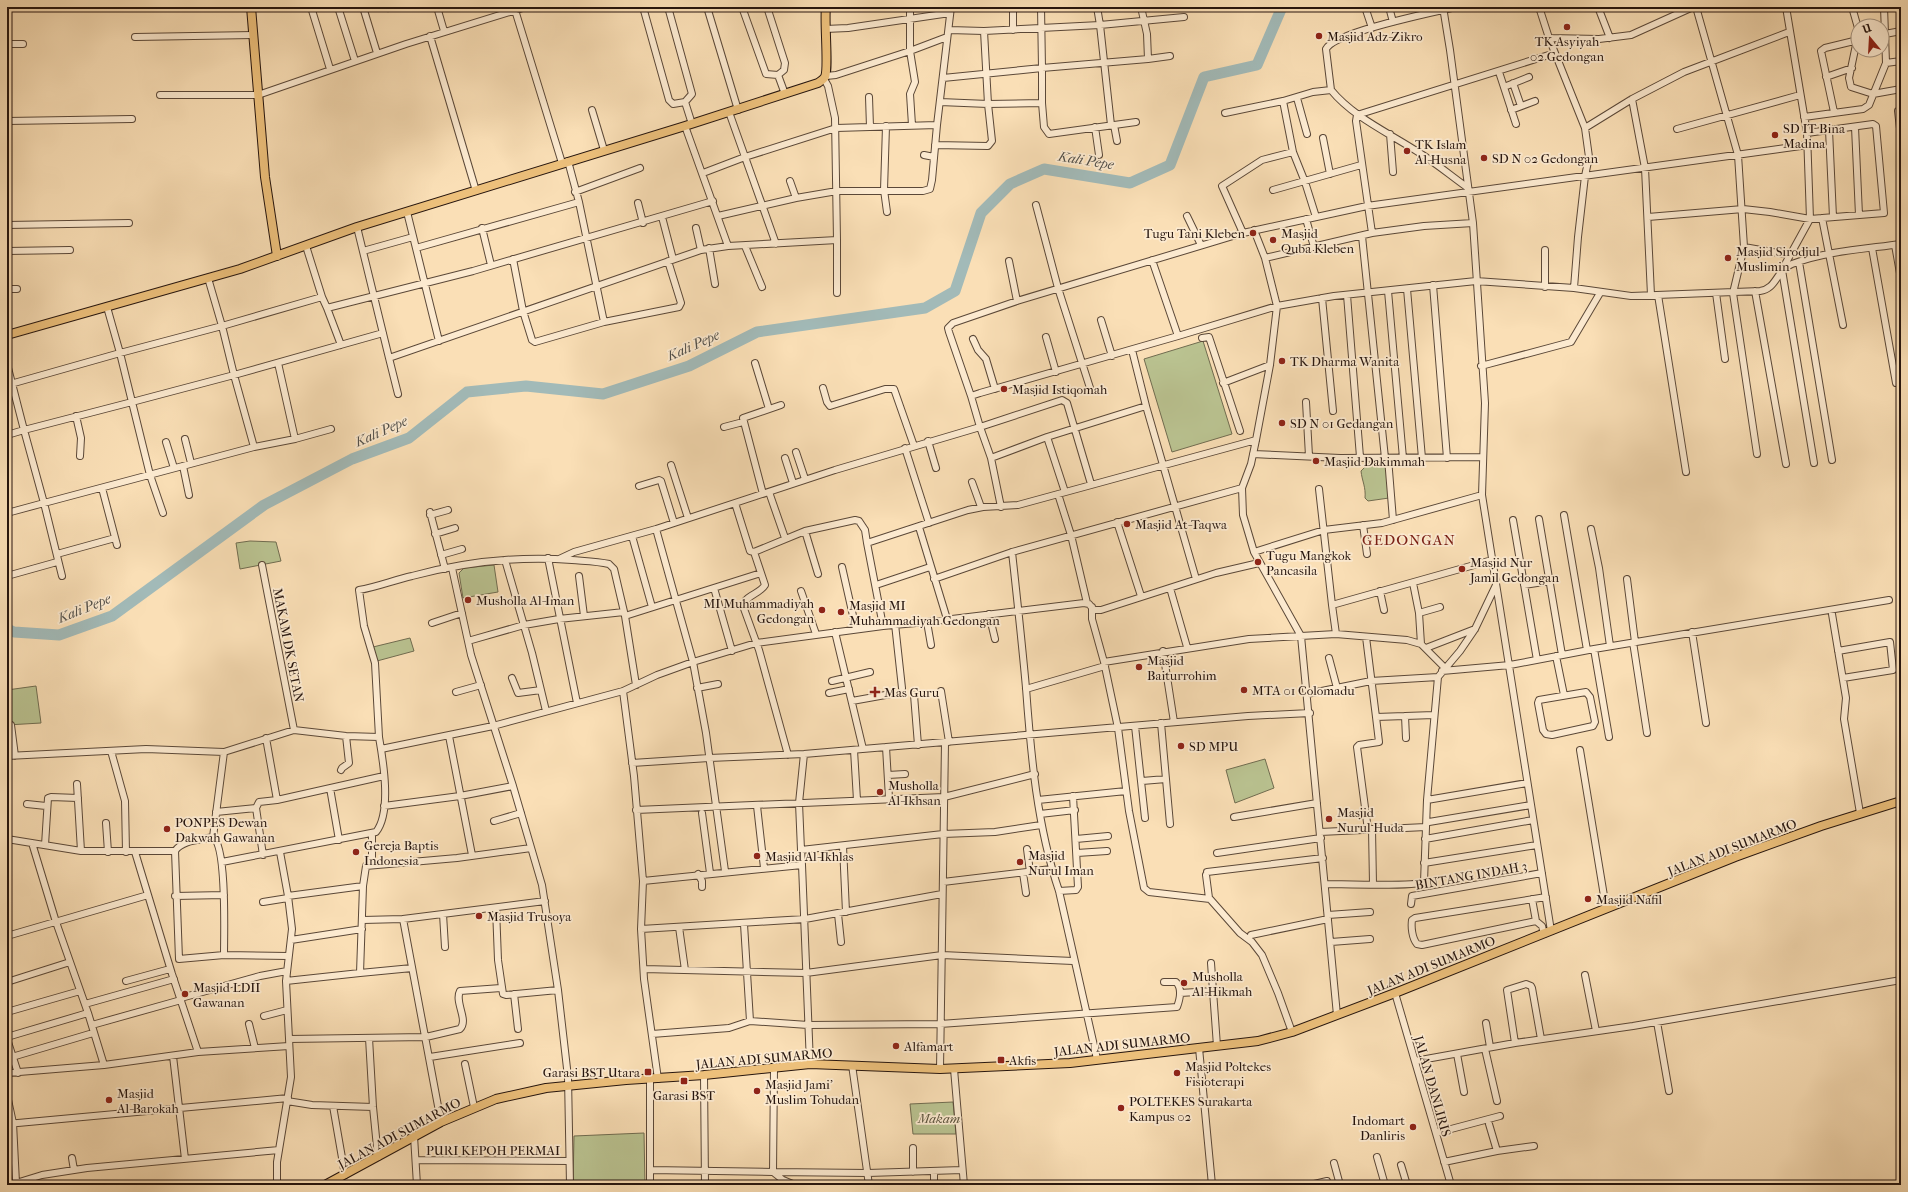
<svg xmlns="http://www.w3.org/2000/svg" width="1908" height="1192" font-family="'IM FELL French Canon',serif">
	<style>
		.green { fill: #bac391; stroke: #706c50 }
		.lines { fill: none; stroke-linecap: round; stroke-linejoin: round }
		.river { stroke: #a2bab8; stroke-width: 11 }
		.minor-casing { stroke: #5b4838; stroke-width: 8 }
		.major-casing { stroke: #26150e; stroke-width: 10 }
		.minor { stroke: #fcead0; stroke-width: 6 }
		.major { stroke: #edc07b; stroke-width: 8 }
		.poi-dot { fill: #8f2418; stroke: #fcead0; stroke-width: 1.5 }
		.labels { text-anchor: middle; stroke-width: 3.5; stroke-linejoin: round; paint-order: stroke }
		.poi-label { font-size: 13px; fill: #26150e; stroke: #fcead0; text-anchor: start }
		.street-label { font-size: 13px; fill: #26150e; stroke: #fcead0 }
		.park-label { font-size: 13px; font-style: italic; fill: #5a523c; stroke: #fcead0 }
		.water-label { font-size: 14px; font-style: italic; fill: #514f4a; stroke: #fcead0 }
		.quarter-label { font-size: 15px; letter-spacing: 1px; fill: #7a1f14; stroke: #fcead0 }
	</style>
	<rect width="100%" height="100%" fill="#fadfb6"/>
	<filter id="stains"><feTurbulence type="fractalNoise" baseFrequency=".005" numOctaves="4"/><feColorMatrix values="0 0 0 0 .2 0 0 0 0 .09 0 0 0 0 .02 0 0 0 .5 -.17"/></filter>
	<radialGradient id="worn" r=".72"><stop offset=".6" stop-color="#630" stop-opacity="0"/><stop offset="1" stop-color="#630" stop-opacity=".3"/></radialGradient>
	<!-- green -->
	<path class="green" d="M1203,341l29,93 -60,18 -28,-93z
		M1387,461l2,37 -21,3 -3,-3c1,-11 -3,-17 -4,-27l9,-9z
		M250,541l26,1 5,19 -41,8 -4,-26z
		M494,565l4,27 -35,6 -4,-25 5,-5z
		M410,638l4,13 -37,10 -4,-14z
		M36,686l5,37 -34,2v-35z
		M1265,759l9,29 -39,15 -9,-33z
		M953,1102l3,32h-43l-3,-30z
		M644,1133l1,52h-72l1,-49z"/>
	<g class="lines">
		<!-- river -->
		<path class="river" d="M7,629l7,3 45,3 53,-19 152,-111 88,-46 57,-21 58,-46 59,-6 77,8 86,-28 68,-34 168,-24 30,-17 26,-78 29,-29 34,-15 86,14 40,-18 34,-88 53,-12 25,-58"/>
		<defs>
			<path id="minor" d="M311,7l19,62
				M338,7l17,54
				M363,7l14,46
				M387,7l1,1
				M437,7l7,24
				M643,7l26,93 4,4 12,-2
				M668,7l24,87 -7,8 7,22
				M707,7l31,103
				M742,7l24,67 12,1
				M767,7l18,56 -1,7 -6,5 7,19
				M910,7v44l5,31 -5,12 2,31
				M1013,7v23
				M1041,7l1,61 106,-9 -1,-25 -6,-27
				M1097,7l3,18 84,-8
				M1365,7l7,21
				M1389,7l4,15
				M1443,7l7,43 23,173 12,180 -3,92 69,436
				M1539,7l10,31 50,1 32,-4 62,-28
				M1598,7l12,31
				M1696,7l42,148 6,92 -11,46 24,161
				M1852,7l6,21
				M1886,7h-2l1,27 16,-3
				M515,10l47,153
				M825,29l23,-1 102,-15
				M949,30l35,1 116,-6 11,100
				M984,31l4,73 54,-1 2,24 5,7 87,-12
				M430,36l46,155
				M135,37l118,-2
				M1549,38l6,15
				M1857,40l-8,38 2,9 22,7 28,-5
				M7,44h16
				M1148,59l22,-3
				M1886,63l15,-2
				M1499,72l17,52
				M826,76l10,-1 74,-24 37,-14
				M1826,77l26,-9
				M943,78l99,-10v35
				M1513,83l8,23
				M1504,87l25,-10
				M1331,90l-5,-41c8,-17 109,-37 130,-42
				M160,95h98l148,-51 120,-37
				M869,97l1,30
				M1297,98l10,36
				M1632,99l13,69 6,127
				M1283,101l10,51
				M592,110l12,40
				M1511,110l24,-9
				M1898,111l3,26
				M1834,112l-13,-61 4,-3 33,-8
				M1225,113l58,-12 30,-9 18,-2c22,27 58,43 87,62 18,11 33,24 50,36
				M1804,117l59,-8 6,-4 17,-42 -1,-29h-3
				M7,121l125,-2
				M1114,125l3,16
				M685,126l43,120
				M886,126l-2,64 3,22
				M1095,127l4,28
				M1855,127l4,88
				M1585,128l47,-29 52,-27 105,-40
				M1677,129l123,-34
				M1829,130l4,87
				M1390,134l3,38
				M1323,138l7,36
				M935,145l53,1 4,-5 -4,-37 -48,-2
				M924,155l10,2
				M568,161l11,41 25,120
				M703,173l42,-16 -16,-45
				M790,181l6,17
				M1273,190l88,-25
				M575,192l65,-24
				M638,203l5,20
				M1036,205l22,83 33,103
				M407,212l32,129
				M718,216l78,-18 41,-7h86l7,-2 2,-9 5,-55 14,-118
				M1187,216l14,29
				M662,217l11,42
				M1648,217l95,-8 27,3 40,7 74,-6 -8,-87 -3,-2 -66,9
				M1822,218l21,107
				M1306,219l8,28
				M7,225l122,-2
				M357,227l32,131
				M482,228l9,37
				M696,228l5,22
				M1254,230l11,28 12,48 -7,59 -14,75 -5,24 -9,24 1,27 11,37 47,84 36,379
				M1243,233l-21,-47 40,-26 31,-8 12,30 11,35
				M1372,233l-16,-112 1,-6 198,-62 30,75 4,29 -4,19 -7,61 -4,51
				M1362,236l23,222
				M776,244l-31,-87 91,-29 101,-3
				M1895,245l6,34
				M306,246l16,51
				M745,246l17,41
				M1744,247l46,8
				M416,248l163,-46
				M709,248l6,36
				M1872,248l24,135
				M7,251l63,-1
				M363,251l50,-14
				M1265,258l107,-25 52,-7 49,-3
				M513,259l10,52 9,29 3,2 69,-20 75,-15 2,-4 -13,-42
				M1152,260l26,76
				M1009,261l8,40
				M1799,262l33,198
				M1783,268l27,-49 -3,-86 -21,-126
				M1782,270l32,193
				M208,278l14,48 100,-29 5,11 146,-37 240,-70
				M1433,285l14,173
				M1545,287v-37
				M7,289h10
				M1407,289l15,169
				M1388,291l15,167
				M1755,291l31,173
				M837,293v-53
				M1716,293l9,66
				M1347,295l13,162
				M1658,295l28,177
				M1322,298l11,113
				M327,308l14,37
				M1101,320l11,36
				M222,326l12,49 -102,27 -12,-49z
				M1046,337l10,35
				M1202,338l7,-1 31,94
				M973,339l5,11 8,9 9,30
				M1132,350l14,56 50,173
				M278,363l17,76
				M755,363l14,46
				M7,364l17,66 108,-28 18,73 13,38
				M1481,366l90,-24 29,-49
				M1223,383l47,-18
				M7,385l113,-32 -13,-46
				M823,388l4,14 3,4 55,-17h9l20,57
				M398,394l-9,-36 312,-108 27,-4 109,-6 -2,-122 -7,-32 -4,-7
				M971,396l-22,-64 -1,-4 5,-5 64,-22 226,-68 124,-27 441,-61
				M1306,402l3,54
				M76,416l5,22 -1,18
				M724,427l19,-5
				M7,435l17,-5 20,73 -37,10
				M1047,437l18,55
				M185,439l6,24
				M928,441l8,27
				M166,442l8,26
				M254,447l41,-8 36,-10
				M905,448l24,75
				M796,452l9,27
				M1253,454l87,4 143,-1
				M785,458l8,25
				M991,458l56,-21 99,-31
				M1388,458l5,62
				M671,465l17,53
				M183,466l6,29
				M972,482l9,25
				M639,486l20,-6 2,1 13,42
				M102,488l15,57
				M1319,489l13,116
				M769,492l16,46
				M763,494l-20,-76 38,-13
				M1058,494l13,41 16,68
				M735,503l15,48 4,1
				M1001,507l-10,-49 -11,-31 82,-27 5,3 24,81
				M430,512l15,57
				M430,515l18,-5
				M1564,515l23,135
				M1539,519l23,136
				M1513,520l24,140
				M1117,522l24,74
				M1363,525l4,29
				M919,527l28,92
				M656,529l37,133 13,71 19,138
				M1591,529l8,39 11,78
				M805,531l13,43
				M435,534l20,-6
				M632,536l20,71
				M867,543l16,83
				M1012,552c5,46 10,91 14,136 5,68 11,138 33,203l38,168
				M1254,552l70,-22 58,-7 100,-28
				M57,554l58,-16
				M441,555l21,-6
				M548,558l29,145
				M559,559l15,-7 82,-23 179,-59 145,-43 -9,-31 9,-3 198,-57 99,-30 57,-10 142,-15 98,7 57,8 129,-5c17,-2 16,-21 32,-27 34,-13 73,-15 109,-20
				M505,560l27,93 14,58
				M262,565l32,165
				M842,567l14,62
				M452,568l19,87 42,131 29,99 16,105 10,87 2,108
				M7,576l50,-14
				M62,576l-18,-73 210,-56 -20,-72 149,-42
				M579,576l5,40
				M934,579l78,-27 230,-64
				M1627,579l8,63
				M1413,583l6,30 2,31
				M876,585l54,-18
				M1524,585l26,-4
				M714,588l18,63
				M1170,588l17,59
				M801,591l15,43
				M1380,591l4,19
				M1092,607v12l12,43 145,-23 87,-5 71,6 14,4 24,24
				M1419,613l21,-6
				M989,614l6,25
				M1832,614l14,84 -2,21 16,94
				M625,616l136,-43
				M927,622l4,23
				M432,623l30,-10
				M895,624l7,64
				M835,632l28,117
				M1692,632l14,91
				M1336,634l-4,-29 160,-45
				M1366,637l10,80 58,-2
				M468,641l56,-16 35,-6 65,-7
				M1633,642l14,91
				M1426,648l49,-19
				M1594,649l15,88
				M1163,651l11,71
				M1838,651l52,-9 3,28 -50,8
				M1556,656l8,39
				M1329,658l8,30
				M1104,662l14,66 11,83 15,77 5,4 61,7 30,34 12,9 10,13 16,38 14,39
				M1442,671l68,-6 84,-16 295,-49
				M512,678l6,15 23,-3
				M832,681l38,-9
				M697,688l21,-4
				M1026,689l79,-23
				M623,691l11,85 9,105 -2,48 3,50 14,100
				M941,691l8,51
				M456,692l25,-7
				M1586,692l4,5 5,25 -2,4 -41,9 -6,-1 -3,-4 -5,-27 1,-3z
				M829,693l20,-4
				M1307,694l64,-13 67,-4
				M914,695l4,50
				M852,701l39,-7
				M1405,716l1,22
				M1161,723l9,101
				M11,725l4,31
				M1135,726l10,92
				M449,736l23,119
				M379,737l-4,-74 -11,-37 -5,-36c18,-3 35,-10 53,-14 52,-14 107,-20 160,-16 12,1 25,1 37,4l5,5 11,47 11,69
				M266,738l11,62
				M886,747l3,51
				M381,749l112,-23 130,-35 34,-16 36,-13 63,-19 127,-17 44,-4 157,-19 5,1 5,6h7l115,-37 43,-10
				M854,750l3,50
				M1580,750l26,158
				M111,751l14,50 1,51
				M804,754l-5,49 2,47 142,-16 52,-2 46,-7
				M788,755l-29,-105 -16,-44c1,-10 17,-12 22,-21l-11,-33 51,-21 50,-11 4,1 6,9 2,13 101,-33 15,-3 35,-2 238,-65
				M7,756l139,-7 78,3
				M632,763l77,-5 95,-4 444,-38 62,-3
				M341,770l1,-2 7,-5 -3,-27
				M888,775l17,-1
				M1142,781l24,-2
				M77,784l4,67
				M330,788l9,52
				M1038,800l88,-9
				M1427,800l100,-17
				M27,804l19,2
				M384,806l76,-10 53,-10
				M757,806l7,62
				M636,810l308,-13 91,-23
				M216,812l40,-4
				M702,813l8,60
				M1040,814l35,-4
				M1234,817l83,-14
				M494,821l27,-8
				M1429,822l102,-17
				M106,823l2,29
				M1372,829l1,55
				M1368,830l-11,-83 2,-2 20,-3 -3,-25
				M1320,832l106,-5
				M213,837l11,-85 70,-22 52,6 33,1c4,23 13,75 -3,95l-154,30
				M7,839l74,12h94c7,-11 26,-11 38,-14 14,10 11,98 11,118
				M1076,839l32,-3
				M1425,839l108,-19
				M32,843l24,79 32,91 16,52
				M45,845l3,-47 3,-1 27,1
				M843,846l3,66
				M1027,849l3,23
				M801,850l1,15
				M175,851l4,108 45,-4 64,1
				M135,852l37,122 26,78
				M1077,853l30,-2
				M1217,853l104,-15
				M263,855l-7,-47 3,-6 18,-2 107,-24
				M1424,863l113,-18
				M372,865v-32
				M1207,872l116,-14
				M1023,873l3,20
				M698,874l4,7v6
				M1206,875l3,23
				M643,881l159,-16 8,199
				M943,882l108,-13
				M1326,884c15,0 90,3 98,-2l3,-82 11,-123 22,-26 15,-22 21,-44
				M1059,891l17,-1 2,-3 -5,-91
				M175,896l49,-1
				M288,896l75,-10
				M1532,899l4,22 -114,24 -5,-1c-5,-6 -6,-17 -5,-24l3,-2 131,-21
				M263,902l25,-4
				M1411,904l1,-8 130,-23
				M496,908l2,52 5,34 3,1 52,-5
				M443,914l2,33
				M838,914l3,28
				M1328,915l42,-3
				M403,919l38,203
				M363,920l40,-1 142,-18
				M1536,921l6,5 2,8
				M1900,921l1,3
				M744,924l6,97 58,4 132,-1 237,-17c3,-8 5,-19 -1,-25h-12
				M679,927l6,43
				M641,929l164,-10 137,-25
				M1251,935l77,-16
				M7,936l141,-41
				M291,940l71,-11
				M1331,942l39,-3
				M1211,963l6,83
				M644,969l162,4 136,-18 131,6
				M360,973l52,-5
				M1585,975l11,56
				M126,981l44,-12
				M286,981l74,-8 3,-87 3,-20 91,-8 74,-10
				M7,982l63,-20
				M1180,993l33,-2
				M1395,993l56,192
				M514,994l4,35
				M181,998l79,-22 27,-5
				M85,1004l89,-25
				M7,1012l73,-21
				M264,1016l23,-6
				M1657,1022l12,69
				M1486,1023l4,24
				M249,1024l6,24
				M92,1025l89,-25
				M652,1034l77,-6 21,-7
				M7,1037l81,-24
				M369,1038l4,69 5,50
				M7,1039l11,34
				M289,1039l137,-2 34,-8c9,-9 -6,-27 0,-38l41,-3
				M1515,1043l-8,-53 19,-6 5,2 1,2 9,51
				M1199,1048l13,137
				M1485,1049l12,52
				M1457,1054l7,38
				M173,1056l12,103
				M12,1057l81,-24
				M430,1057l90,-14
				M1415,1061l100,-18 118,-17 268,-46
				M465,1064l9,43
				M852,1065l17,120
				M774,1068l-1,104 95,1 94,-3
				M940,1069l5,-326
				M954,1069l10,116
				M7,1073l97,-8 94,-13 91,-6
				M704,1075l1,110
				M7,1095l6,28 3,60 26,-8 45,-7 192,-18
				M287,1101l25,4 61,2
				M333,1106l12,69
				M7,1124l281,-26
				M1489,1124l8,27
				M1436,1133l64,-17
				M414,1136l3,49
				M1377,1157l8,28
				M72,1158l2,12
				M417,1160l152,1
				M1444,1162l53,-11 37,-5
				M1334,1163l6,22
				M1401,1165l6,20
				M650,1170l123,2 10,8 12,5
				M934,1171v14
				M913,1172v-24
				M7,1183h9v2
				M277,1185v-23l14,-85 -5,-96 6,-52 -4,-33 -8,-44
				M650,1185v-107
				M1185,1185l27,-1
				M1310,1185l17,-4"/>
			<path id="major" d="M251,7l14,170 12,79
				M7,335l233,-66 117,-42 328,-101 133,-43c3,-2 5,-3 7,-6 4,-8 -1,-56 1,-70
				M325,1185l116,-63 55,-23 50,-11 80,-8 78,-5 106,-11 130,5 130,-6 188,-22 34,-9 103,-39 340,-136 86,-31 80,-25"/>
		</defs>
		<!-- minor casing -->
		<use href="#minor" class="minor-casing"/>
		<!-- major casing -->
		<use href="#major" class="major-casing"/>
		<!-- minor -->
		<use href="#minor" class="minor"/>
		<!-- major -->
		<use href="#major" class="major"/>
	</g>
	<!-- markers -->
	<g class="poi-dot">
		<circle cx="1567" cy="27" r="4"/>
		<circle cx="1319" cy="36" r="4"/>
		<circle cx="1775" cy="135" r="4"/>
		<circle cx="1407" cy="151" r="4"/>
		<circle cx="1484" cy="158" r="4"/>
		<circle cx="1253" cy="233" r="4"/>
		<circle cx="1273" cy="240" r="4"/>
		<circle cx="1728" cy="258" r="4"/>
		<circle cx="1282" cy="361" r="4"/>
		<circle cx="1004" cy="389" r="4"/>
		<circle cx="1282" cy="423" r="4"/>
		<circle cx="1316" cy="461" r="4"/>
		<circle cx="1127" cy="524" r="4"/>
		<circle cx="1258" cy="562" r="4"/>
		<circle cx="1462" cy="569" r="4"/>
		<circle cx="468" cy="600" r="4"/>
		<circle cx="822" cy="610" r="4"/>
		<circle cx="841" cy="612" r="4"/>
		<circle cx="1139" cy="667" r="4"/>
		<circle cx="1244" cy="690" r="4"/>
		<path d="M873 686h4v4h4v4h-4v4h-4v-4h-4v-4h4z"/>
		<circle cx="1181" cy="746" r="4"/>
		<circle cx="880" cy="792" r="4"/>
		<circle cx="1329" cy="819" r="4"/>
		<circle cx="167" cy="829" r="4"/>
		<circle cx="356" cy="852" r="4"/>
		<circle cx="757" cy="856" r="4"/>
		<circle cx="1020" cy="862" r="4"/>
		<circle cx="1588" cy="899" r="4"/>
		<circle cx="479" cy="916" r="4"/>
		<circle cx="1184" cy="983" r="4"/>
		<circle cx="185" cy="994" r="4"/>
		<circle cx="896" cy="1046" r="4"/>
		<rect x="997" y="1056" width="8" height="8" rx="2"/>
		<rect x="644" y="1068" width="8" height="8" rx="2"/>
		<circle cx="1177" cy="1073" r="4"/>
		<rect x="680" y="1077" width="8" height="8" rx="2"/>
		<circle cx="757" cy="1091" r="4"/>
		<circle cx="109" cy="1100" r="4"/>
		<circle cx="1121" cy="1108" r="4"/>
		<circle cx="1413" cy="1127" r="4"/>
	</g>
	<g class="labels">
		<!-- poi labels -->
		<g class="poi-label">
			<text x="1327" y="41">Masjid Adz-Zikro</text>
			<text x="1567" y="46" text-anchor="middle">TK Asyiyah<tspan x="1567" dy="15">02 Gedongan</tspan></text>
			<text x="1783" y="133">SD IT Bina<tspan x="1783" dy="15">Madina</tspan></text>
			<text x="1415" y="149">TK Islam<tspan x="1415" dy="15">Al-Husna</tspan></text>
			<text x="1492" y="163">SD N 02 Gedongan</text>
			<text x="1245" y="238" text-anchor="end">Tugu Tani Kleben</text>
			<text x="1281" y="238">Masjid<tspan x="1281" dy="15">Quba Kleben</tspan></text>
			<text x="1736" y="256">Masjid Sirodjul<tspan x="1736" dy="15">Muslimin</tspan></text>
			<text x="1290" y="366">TK Dharma Wanita</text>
			<text x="1012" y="394">Masjid Istiqomah</text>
			<text x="1290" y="428">SD N 01 Gedangan</text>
			<text x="1324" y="466">Masjid Dakimmah</text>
			<text x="1135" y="529">Masjid At-Taqwa</text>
			<text x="1266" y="560">Tugu Mangkok<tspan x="1266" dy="15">Pancasila</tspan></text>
			<text x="1470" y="567">Masjid Nur<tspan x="1470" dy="15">Jamil Gedongan</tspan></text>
			<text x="476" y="605">Musholla Al-Iman</text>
			<text x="814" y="608" text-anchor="end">MI Muhammadiyah<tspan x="814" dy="15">Gedongan</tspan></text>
			<text x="849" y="610">Masjid MI<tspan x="849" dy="15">Muhammadiyah Gedongan</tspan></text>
			<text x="1147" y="665">Masjid<tspan x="1147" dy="15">Baiturrohim</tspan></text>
			<text x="1252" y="695">MTA 01 Colomadu</text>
			<text x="884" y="697">Mas Guru</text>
			<text x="1189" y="751">SD MPU</text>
			<text x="888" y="790">Musholla<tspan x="888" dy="15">Al-Ikhsan</tspan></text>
			<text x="1337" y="817">Masjid<tspan x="1337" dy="15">Nurul Huda</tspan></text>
			<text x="175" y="827">PONPES Dewan<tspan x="175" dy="15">Dakwah Gawanan</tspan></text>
			<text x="364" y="850">Gereja Baptis<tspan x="364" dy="15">Indonesia</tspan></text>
			<text x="1028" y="860">Masjid<tspan x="1028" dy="15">Nurul Iman</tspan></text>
			<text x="765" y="861">Masjid Al-Ikhlas</text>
			<text x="1596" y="904">Masjid Nafil</text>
			<text x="487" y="921">Masjid Trusoya</text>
			<text x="1192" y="981">Musholla<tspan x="1192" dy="15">Al-Hikmah</tspan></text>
			<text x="193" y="992">Masjid LDII<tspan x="193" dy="15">Gawanan</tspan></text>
			<text x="904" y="1051">Alfamart</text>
			<text x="1009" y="1065">Akfis</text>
			<text x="1185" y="1071">Masjid Poltekes<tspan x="1185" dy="15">Fisioterapi</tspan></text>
			<text x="640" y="1077" text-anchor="end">Garasi BST Utara</text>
			<text x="765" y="1089">Masjid Jami'<tspan x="765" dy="15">Muslim Tohudan</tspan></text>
			<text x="117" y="1098">Masjid<tspan x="117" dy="15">Al-Barokah</tspan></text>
			<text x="684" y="1100" text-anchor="middle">Garasi BST</text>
			<text x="1129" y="1106">POLTEKES Surakarta<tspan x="1129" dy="15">Kampus 02</tspan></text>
			<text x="1405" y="1125" text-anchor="end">Indomart<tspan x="1405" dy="15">Danliris</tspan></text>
		</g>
		<!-- street labels -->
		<g class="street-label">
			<text transform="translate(289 645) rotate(79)" y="5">MAKAM DK SETAN</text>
			<text transform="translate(1732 847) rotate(-21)" y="5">JALAN ADI SUMARMO</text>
			<text transform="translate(1471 875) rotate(-10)" y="5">BINTANG INDAH 3</text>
			<text transform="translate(1431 965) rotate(-22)" y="5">JALAN ADI SUMARMO</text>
			<text transform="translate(1122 1044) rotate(-6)" y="5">JALAN ADI SUMARMO</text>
			<text transform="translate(764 1058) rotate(-5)" y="5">JALAN ADI SUMARMO</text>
			<text transform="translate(1433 1086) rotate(74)" y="5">JALAN DANLIRIS</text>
			<text transform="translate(399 1133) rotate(-28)" y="5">JALAN ADI SUMARMO</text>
			<text x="493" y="1155">PURI KEPOH PERMAI</text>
		</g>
		<!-- park labels -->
		<g class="park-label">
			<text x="939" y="1123">Makam</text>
		</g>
		<!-- water labels -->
		<g class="water-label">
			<text transform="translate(1086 160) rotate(9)" y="5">Kali Pepe</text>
			<text transform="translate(693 345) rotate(-24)" y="5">Kali Pepe</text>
			<text transform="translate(381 431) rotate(-24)" y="5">Kali Pepe</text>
			<text transform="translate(84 608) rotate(-22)" y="5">Kali Pepe</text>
		</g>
		<!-- quarter labels -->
		<g class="quarter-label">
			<text x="1409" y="545">GEDONGAN</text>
		</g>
	</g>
	<!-- margin -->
	<rect width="1908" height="1192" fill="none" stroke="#fadfb6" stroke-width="24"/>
	<rect x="8" y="8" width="1892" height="1176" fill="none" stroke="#26150e" stroke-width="2"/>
	<rect x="12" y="12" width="1884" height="1168" fill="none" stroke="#26150e"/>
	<!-- north arrow -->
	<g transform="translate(1870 38) rotate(342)"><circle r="19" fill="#fcead0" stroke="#a69582"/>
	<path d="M0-3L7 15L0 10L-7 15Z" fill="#8f2418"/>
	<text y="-6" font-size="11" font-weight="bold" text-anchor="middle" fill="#26150e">U</text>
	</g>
	<rect width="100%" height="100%" filter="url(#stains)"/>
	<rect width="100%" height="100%" fill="url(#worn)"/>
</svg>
